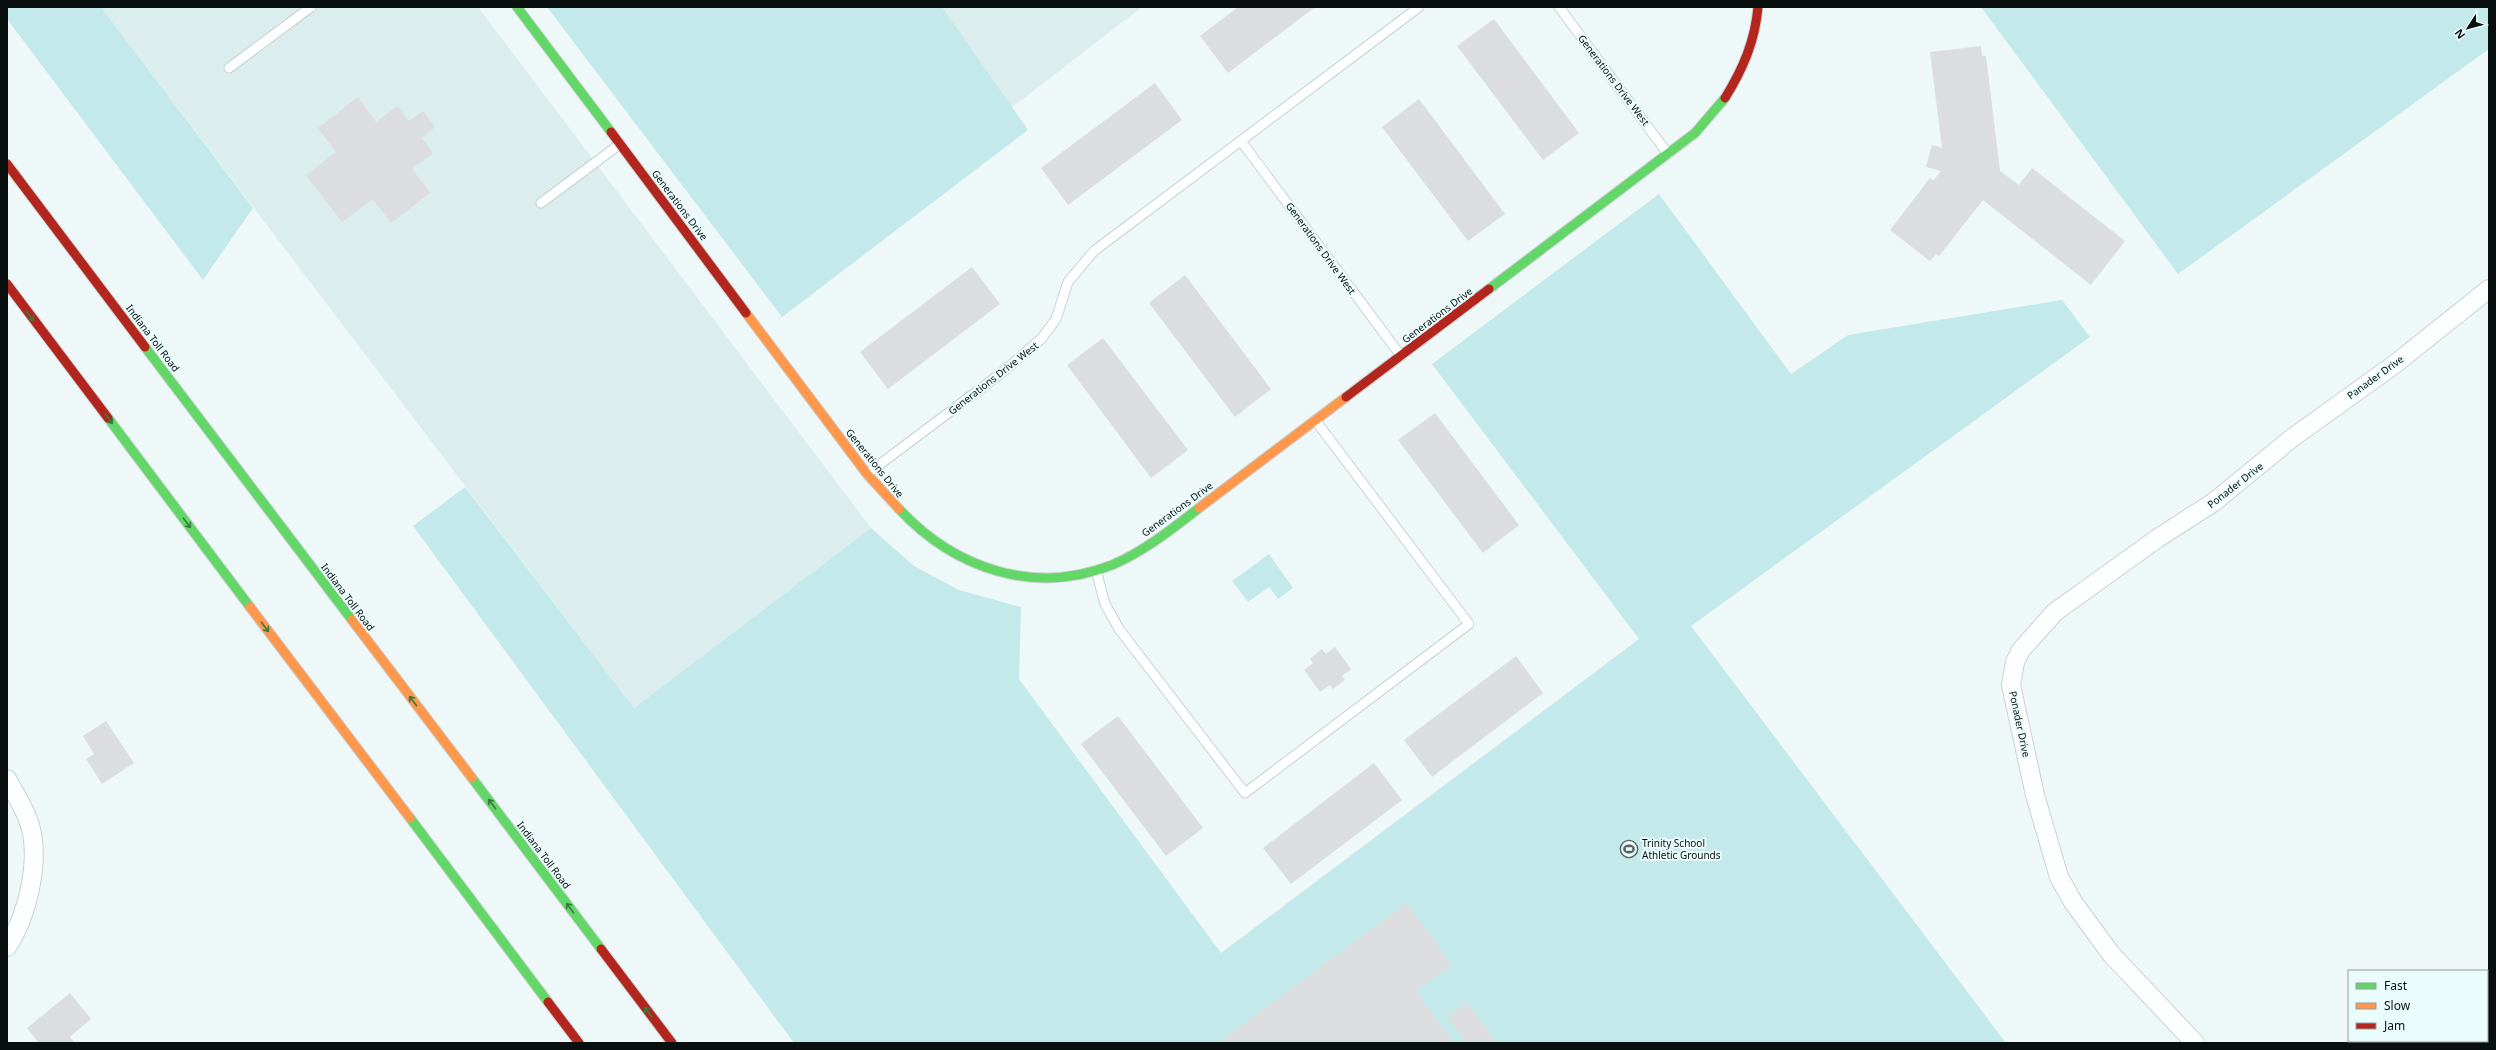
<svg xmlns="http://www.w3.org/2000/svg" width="2496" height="1050" font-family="'Noto Sans',sans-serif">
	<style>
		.built { fill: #dbeded }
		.green { fill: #c4e9ea }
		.building { fill: #dbddde }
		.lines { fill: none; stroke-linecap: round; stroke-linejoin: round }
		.lane-casing { stroke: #cad2d2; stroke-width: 11 }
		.street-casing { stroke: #cad2d2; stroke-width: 20 }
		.fast-casing { stroke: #cad2d2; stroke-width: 11 }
		.slow-casing { stroke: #cad2d2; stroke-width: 11 }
		.jam-casing { stroke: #cad2d2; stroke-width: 11 }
		.lane { stroke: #fdfefe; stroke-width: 9 }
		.street { stroke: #fdfefe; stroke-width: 18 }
		.fast { stroke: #63d668; stroke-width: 9 }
		.slow { stroke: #ff974d; stroke-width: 9 }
		.jam { stroke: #b3261e; stroke-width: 9 }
		.oneway { stroke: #3a7c40 }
		.labels { text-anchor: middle; stroke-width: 4; stroke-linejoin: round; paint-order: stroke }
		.street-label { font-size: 10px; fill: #090f0f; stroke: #ebfcfc }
		.poi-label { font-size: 10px; fill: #090f0f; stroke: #ebfcfc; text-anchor: start }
	</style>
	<rect width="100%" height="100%" fill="#eff8f8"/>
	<!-- built -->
	<path class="built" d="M101,7h377l393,521 -237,180z
		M942,7h200l-131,101z"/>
	<!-- green -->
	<path class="green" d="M7,7h94l152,201 -50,72 -196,-261z
		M547,7h395l86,123 -246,187z
		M1981,7h508v42l-311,225z
		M1659,194l132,180 57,-39 214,-35 28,37 -399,289 315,417h-1212l-381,-517 52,-39 169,221 237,-180 43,38 45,24 62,17 -2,72 202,274 418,-314 -207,-275z
		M1269,554l24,34 -15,11 -9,-12 -21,15 -16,-21z"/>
	<!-- building -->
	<path class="building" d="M1238,7h77l-87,66 -28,-37z
		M1494,19l85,114 -36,27 -86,-114z
		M1981,46l1,10h4l14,115 19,14 13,-17 93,73 -34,44 -108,-85 -44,56 -3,-2 -6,7 -40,-31 40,-52 3,3 8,-10 -15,-4 6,-22 10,3 -12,-96z
		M1155,83l27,37 -114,85 -27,-37z
		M358,97l18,25 21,-16 12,15 14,-10 12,16 -13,11 11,15 -21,16 18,24 -39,30 -18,-24 -31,23 -36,-47 30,-23 -18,-24z
		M1419,99l86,115 -37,27 -86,-114z
		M972,267l28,37 -112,85 -28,-37z
		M1185,275l86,114 -36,28 -86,-114z
		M1103,338l85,112 -37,28 -84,-113z
		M1435,413l84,112 -36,28 -85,-113z
		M1335,647l16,22 -9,7 3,4 -12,9 -3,-4 -10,7 -16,-22 9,-7 -3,-4 12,-10 4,5z
		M1516,656l27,37 -111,84 -28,-37z
		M1118,716l85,112 -37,28 -85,-112z
		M106,721l28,42 -32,21 -16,-25 8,-5 -11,-18z
		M1374,763l28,37 -111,84 -28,-36z
		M1407,903l45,62 -36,26 38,52h-229l-2,-4z
		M70,993l21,26 -21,18 5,6h-36l-12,-15z
		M1467,1002l30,41h-35l3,-2 -18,-24z"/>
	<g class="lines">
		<defs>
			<path id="lane" d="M1559,7l109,147
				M229,68l82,-61
				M1241,141l160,215
				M541,203l79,-59
				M867,474l137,-103 38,-33 14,-19 12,-37 26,-31 325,-244
				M1096,570l9,34 14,25 126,164 224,-169 -154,-204"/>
			<path id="street" d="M7,779c7,13 15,25 20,38 16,37 1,98 -20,130
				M2195,1043l-84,-89 -38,-52 -14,-25 -24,-82 -24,-110 4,-23 6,-12 34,-38 103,-74 56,-36 78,-64 103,-74 94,-75"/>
			<path id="fast" d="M517,7l94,125
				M1489,289l206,-156 30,-35
				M145,347l207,273
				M108,418l142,189
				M899,509c55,59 134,87 213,56 31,-13 60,-36 87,-57
				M472,778l129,171
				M410,818l138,184"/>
			<path id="slow" d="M746,313l121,161 32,35
				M1199,508l147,-111
				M250,607l160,211
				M352,620l120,158"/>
			<path id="jam" d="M1725,98c18,-29 30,-57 33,-91
				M611,132l135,181
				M7,164l138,183
				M7,284l101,134
				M1346,397l143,-108
				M601,949l71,94
				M548,1002l31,41"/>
		</defs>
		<!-- lane casing -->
		<use href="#lane" class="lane-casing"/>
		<!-- street casing -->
		<use href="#street" class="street-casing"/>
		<!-- fast casing -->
		<use href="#fast" class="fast-casing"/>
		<!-- slow casing -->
		<use href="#slow" class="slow-casing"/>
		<!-- jam casing -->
		<use href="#jam" class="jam-casing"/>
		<!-- lane -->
		<use href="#lane" class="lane"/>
		<!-- street -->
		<use href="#street" class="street"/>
		<!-- fast -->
		<use href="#fast" class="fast"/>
		<!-- slow -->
		<use href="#slow" class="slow"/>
		<!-- jam -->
		<use href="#jam" class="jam"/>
	</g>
	<!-- one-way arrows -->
	<defs><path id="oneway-shaft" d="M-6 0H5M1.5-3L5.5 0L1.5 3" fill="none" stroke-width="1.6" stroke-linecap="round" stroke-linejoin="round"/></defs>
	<g class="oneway">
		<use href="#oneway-shaft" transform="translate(30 316) rotate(53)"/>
		<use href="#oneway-shaft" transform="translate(109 419) rotate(53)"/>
		<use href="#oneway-shaft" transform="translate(187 523) rotate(53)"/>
		<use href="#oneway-shaft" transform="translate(265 627) rotate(53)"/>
		<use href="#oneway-shaft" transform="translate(413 701) rotate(-127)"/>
		<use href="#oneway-shaft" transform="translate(492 804) rotate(-127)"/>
		<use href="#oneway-shaft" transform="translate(570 908) rotate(-127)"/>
		<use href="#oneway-shaft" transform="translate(648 1012) rotate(-127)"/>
	</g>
	<!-- icons -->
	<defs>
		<symbol id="stadium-ring" viewBox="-11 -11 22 22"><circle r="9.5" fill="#ebfcfc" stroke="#5a6161" stroke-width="1.5"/><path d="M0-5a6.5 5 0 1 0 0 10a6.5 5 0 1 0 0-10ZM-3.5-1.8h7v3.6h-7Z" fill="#5a6161"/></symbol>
	</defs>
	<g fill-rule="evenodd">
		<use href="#stadium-ring" x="1619" y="839" width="20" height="20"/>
	</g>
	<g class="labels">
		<!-- street labels -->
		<g class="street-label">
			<text transform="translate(1614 80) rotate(53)" y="4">Generations Drive West</text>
			<text transform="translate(680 205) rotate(53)" y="4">Generations Drive</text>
			<text transform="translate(1321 248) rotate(54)" y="4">Generations Drive West</text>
			<text transform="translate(1437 315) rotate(-37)" y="4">Generations Drive</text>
			<text transform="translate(153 338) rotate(53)" y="4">Indiana Toll Road</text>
			<text transform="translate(2375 377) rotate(-36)" y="4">Panader Drive</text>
			<text transform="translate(993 378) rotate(-38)" y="4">Generations Drive West</text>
			<text transform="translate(875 463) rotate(51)" y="4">Generations Drive</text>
			<text transform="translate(2235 485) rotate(-38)" y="4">Ponader Drive</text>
			<text transform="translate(1177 509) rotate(-36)" y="4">Generations Drive</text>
			<text transform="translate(348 597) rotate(53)" y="4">Indiana Toll Road</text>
			<text transform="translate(2020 724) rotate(78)" y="4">Ponader Drive</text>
			<text transform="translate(544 855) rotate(53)" y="4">Indiana Toll Road</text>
		</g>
		<!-- poi labels -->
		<g class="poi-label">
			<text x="1642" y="847">Trinity School<tspan x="1642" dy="12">Athletic Grounds</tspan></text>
		</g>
	</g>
	<!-- border -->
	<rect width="2496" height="1050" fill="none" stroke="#090f0f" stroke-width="16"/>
	<!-- legend -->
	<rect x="2348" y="970" width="140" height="72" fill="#ebfcfc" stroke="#919d9d"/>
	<rect x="2356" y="983" width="20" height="6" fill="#63d668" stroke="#919d9d"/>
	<text x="2384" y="990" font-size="12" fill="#090f0f">Fast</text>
	<rect x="2356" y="1003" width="20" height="6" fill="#ff974d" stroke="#919d9d"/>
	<text x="2384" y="1010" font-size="12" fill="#090f0f">Slow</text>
	<rect x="2356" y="1023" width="20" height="6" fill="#b3261e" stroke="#919d9d"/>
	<text x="2384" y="1030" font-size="12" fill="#090f0f">Jam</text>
	<!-- north arrow -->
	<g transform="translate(2468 28) rotate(234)" stroke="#ebfcfc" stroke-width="3" paint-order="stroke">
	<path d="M0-3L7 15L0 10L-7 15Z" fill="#090f0f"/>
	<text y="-6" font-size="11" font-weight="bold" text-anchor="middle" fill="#090f0f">N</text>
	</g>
</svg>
